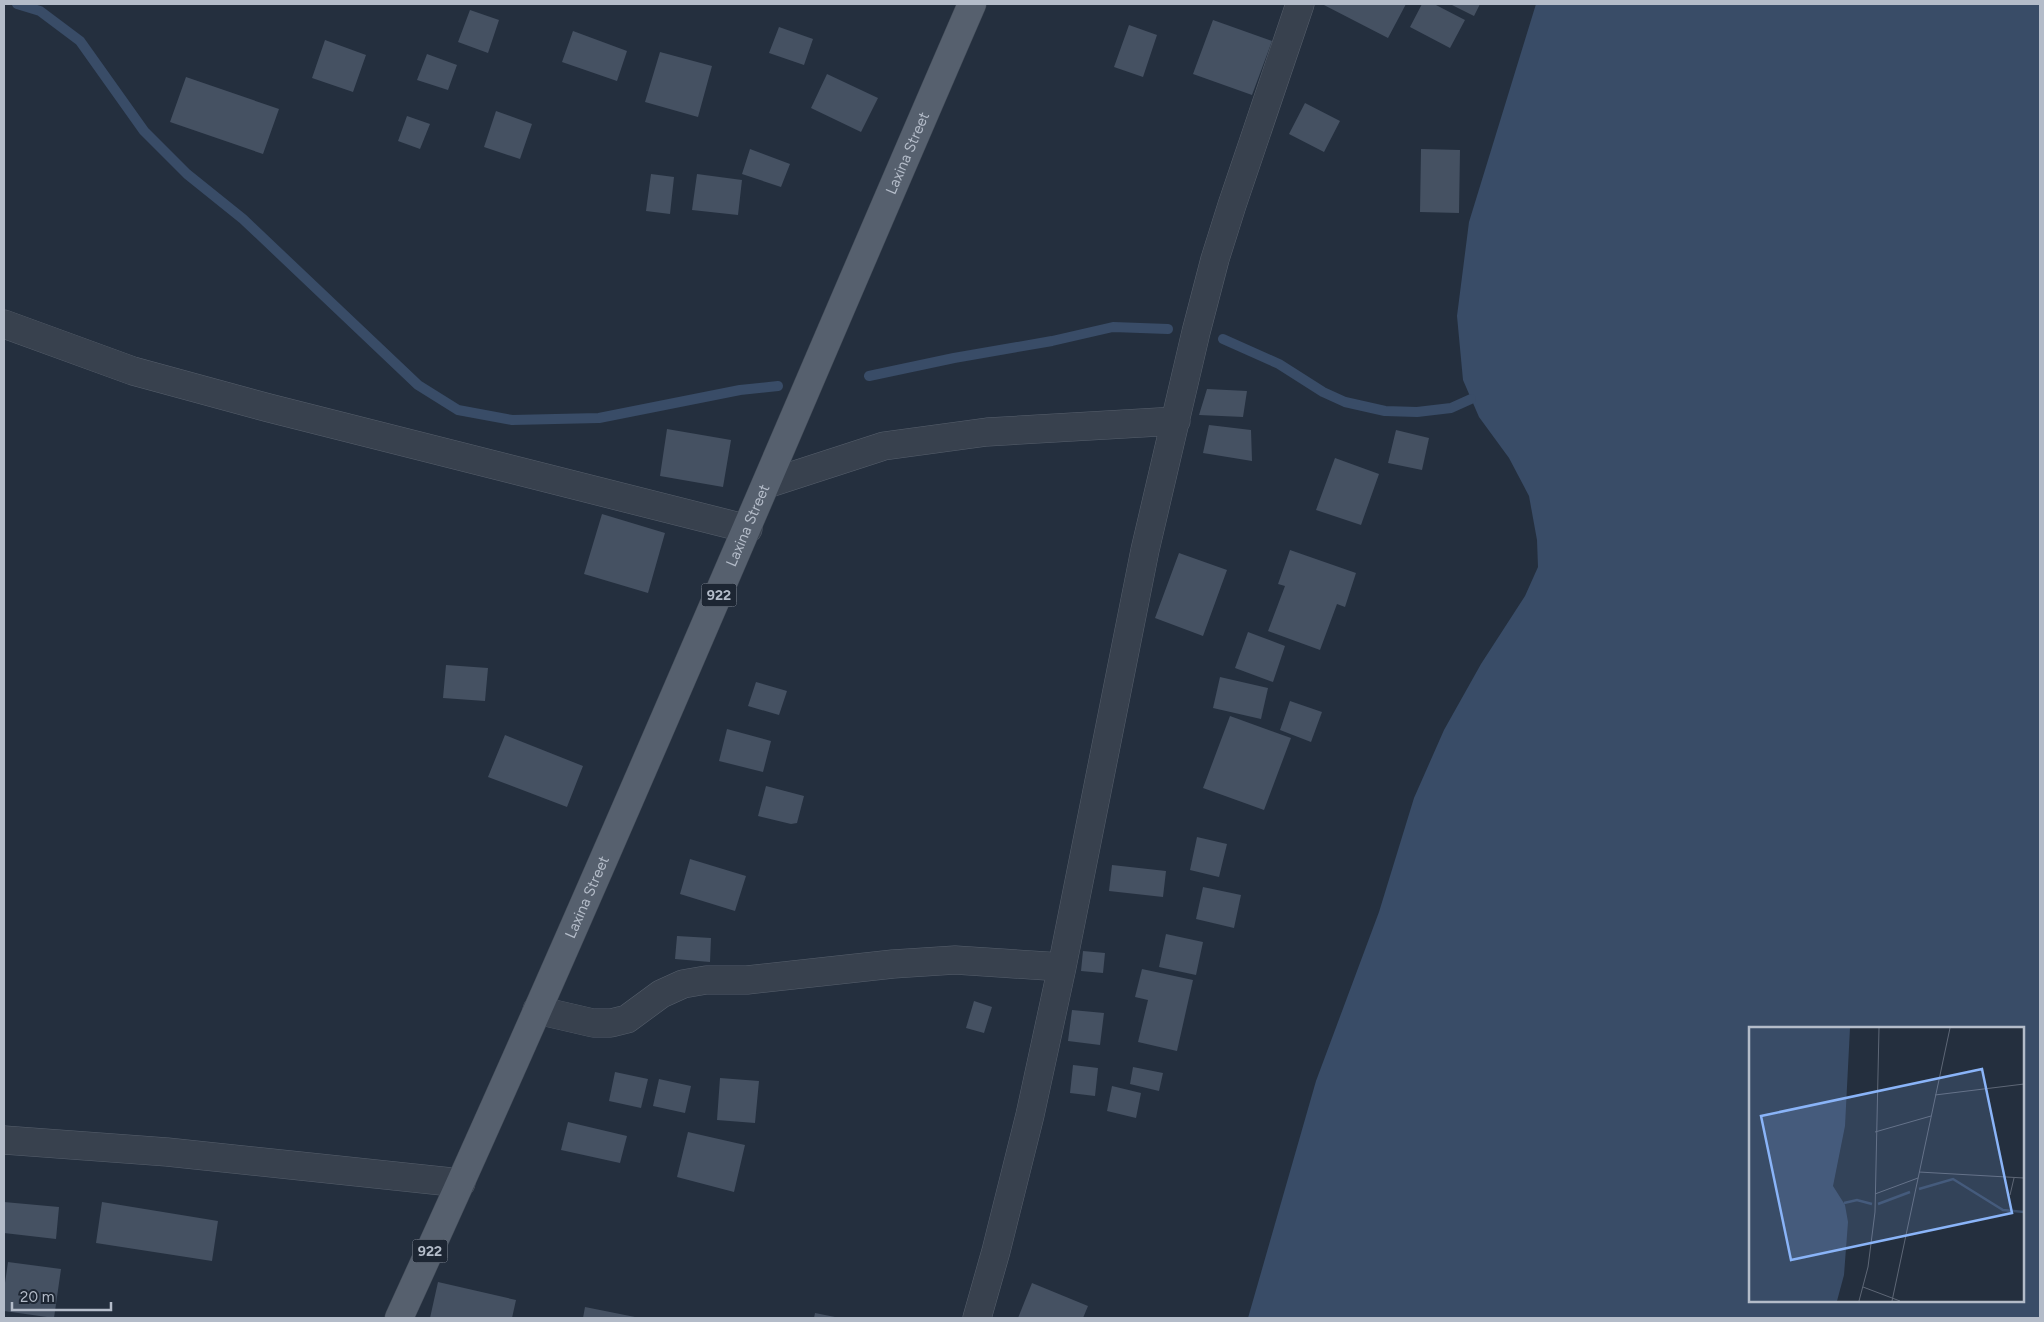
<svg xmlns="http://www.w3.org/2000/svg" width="2044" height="1322" font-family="Figtree,sans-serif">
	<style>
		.water { fill: #394c67; fill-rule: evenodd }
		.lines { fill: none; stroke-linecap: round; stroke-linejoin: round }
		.stream { stroke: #394c67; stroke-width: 10 }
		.building { fill: #455162 }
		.street-casing { stroke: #565f6c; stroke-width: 29 }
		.primary-casing { stroke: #414a57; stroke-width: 29 }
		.street { stroke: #38414e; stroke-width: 28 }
		.primary { stroke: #56606e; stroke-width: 28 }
		.labels { text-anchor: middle; stroke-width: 5; stroke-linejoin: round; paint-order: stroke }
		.shield { fill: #1d2633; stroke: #878f9c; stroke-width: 1 }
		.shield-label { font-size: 14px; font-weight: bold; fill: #b4bcc9 }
		.street-label { font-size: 15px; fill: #b4bcc9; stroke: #1d2633 }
		.inset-river { fill: none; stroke: #394c67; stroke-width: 2.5 }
		.inset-road { fill: none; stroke: #5e6776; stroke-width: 1 }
		.view { fill: #8ab4f8; fill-opacity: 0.15; stroke: #8ab4f8; stroke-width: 2.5 }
		.inset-edge { fill: none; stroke: #b4bcc9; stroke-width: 2.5 }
	</style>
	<rect width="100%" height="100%" fill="#242f3e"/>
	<!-- water -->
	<path class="water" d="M1536,4h504v1314h-792l68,-237 63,-169 35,-114 30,-68 37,-66 44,-68 13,-29 -1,-27 -8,-44 -20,-38 -30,-41 -16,-37 -6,-64 12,-94zM1750,1028h273v273h-273z"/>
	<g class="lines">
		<!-- stream -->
		<path class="stream" d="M17,4l23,7 40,30 64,90 43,43 56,45 175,166 40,25 54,10 87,-2 141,-28 38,-4
			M1223,339l56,25 44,28 22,10 40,9 32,1 34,-4 20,-9
			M869,376l85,-18 98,-17 61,-14 55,2"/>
	</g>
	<!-- building -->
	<path class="building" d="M1322,4h84l-18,34z
		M1422,4h12l31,16 -15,28 -40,-21z
		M1450,4h30l-6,12z
		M470,10l29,10 -11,33 -30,-11z
		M1213,20l59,21 -20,54 -59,-21z
		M1129,25l28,10 -14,42 -29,-10z
		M779,27l34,12 -9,26 -35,-12z
		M573,31l54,20 -10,30 -55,-19z
		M325,40l41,15 -13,37 -41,-14z
		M660,52l52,14 -14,51 -53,-15z
		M427,54l30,11 -9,25 -31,-10z
		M827,74l51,24 -17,34 -50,-24z
		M186,77l93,32 -16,45 -93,-32z
		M1305,103l35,18 -16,31 -35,-18z
		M496,111l36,13 -12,35 -36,-12z
		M407,116l23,8 -10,25 -22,-8z
		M750,149l40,15 -9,23 -39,-13z
		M1421,149l39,1 -1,63 -39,-1z
		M651,174l23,3 -4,37 -24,-3z
		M697,174l45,6 -4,35 -46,-5z
		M1207,389l40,2 -4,26 -44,-2z
		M1209,425l42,5 1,31 -49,-8z
		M667,429l64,11 -8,47 -63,-11z
		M1396,430l33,8 -7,32 -34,-7z
		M1335,458l44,16 -18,51 -45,-15z
		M602,514l63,19 -17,60 -64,-19z
		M1290,550l66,23 -11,34 -8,-3 -17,46 -52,-19 17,-45 -7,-2z
		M1179,553l48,17 -24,66 -48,-18z
		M1248,632l37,14 -12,36 -38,-14z
		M446,665l42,3 -3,33 -42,-3z
		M1220,677l48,11 -7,31 -48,-11z
		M756,682l31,9 -8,24 -31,-9z
		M1290,701l32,11 -11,30 -31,-12z
		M1230,716l61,22 -27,72 -61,-22z
		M727,729l44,12 -8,31 -44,-11z
		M505,735l78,31 -16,41 -79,-30z
		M766,786l38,10 -7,27 -6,1 -33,-8z
		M1197,837l30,7 -8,33 -29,-7z
		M690,859l56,17 -11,35 -55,-17z
		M1112,865l54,6 -3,26 -54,-6z
		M1203,887l38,8 -7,33 -38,-9z
		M1166,934l37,8 -7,33 -37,-8z
		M677,936l34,2 -1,24 -35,-3z
		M1083,951l22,2 -2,20 -22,-2z
		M1142,969l51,11 -16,71 -39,-9 10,-42 -13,-3z
		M974,1001l18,6 -8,26 -18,-5z
		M1072,1010l32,3 -4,32 -32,-4z
		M1073,1065l25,3 -3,28 -25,-3z
		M1133,1067l30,6 -4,18 -29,-7z
		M615,1072l33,7 -7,29 -32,-7z
		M720,1078l39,3 -4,42 -38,-3z
		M659,1079l32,7 -6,27 -32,-7z
		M1112,1086l29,7 -5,25 -29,-7z
		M568,1122l59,14 -7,27 -59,-13z
		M688,1132l57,13 -11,47 -57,-15z
		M4,1202l55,5 -3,32 -52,-6z
		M102,1202l116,19 -6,40 -116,-18z
		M8,1262l53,7 -7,49 -50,-7v-21z
		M438,1282l78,18 -4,18h-82z
		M1032,1283l56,23 -5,12h-65z
		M585,1307l50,10v1h-52z
		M815,1313l20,4v1h-21z"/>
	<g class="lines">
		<defs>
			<path id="street" d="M4,324l129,47 136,37 479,121
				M767,484l117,-38 103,-14 189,-11
				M537,1010l56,13h18l16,-4 34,-25 22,-10 23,-4h41l146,-16 62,-4 107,7
				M4,1140l163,12 294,31
				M977,1318l19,-67 34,-136 32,-148 83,-417 51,-218 19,-73 17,-54 68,-201"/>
			<g id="primary">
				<path id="s1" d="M399,1318c199,-434 383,-876 573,-1314"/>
			</g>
		</defs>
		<!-- street casing -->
		<use href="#street" class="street-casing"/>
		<!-- primary casing -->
		<use href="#primary" class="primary-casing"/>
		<!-- street -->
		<use href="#street" class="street"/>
		<!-- primary -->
		<use href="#primary" class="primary"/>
	</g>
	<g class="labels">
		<!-- shield labels -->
		<g class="shield">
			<rect x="701.5" y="583.5" width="35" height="23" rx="4"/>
			<rect x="412.5" y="1239.5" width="35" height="23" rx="4"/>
		</g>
		<g class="shield-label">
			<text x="719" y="600">922</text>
			<text x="430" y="1256">922</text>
		</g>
		<!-- street labels -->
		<g class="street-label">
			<text dy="5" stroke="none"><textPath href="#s1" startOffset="1271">Laxina Street</textPath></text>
			<text dy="5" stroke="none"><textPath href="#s1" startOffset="866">Laxina Street</textPath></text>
			<text dy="5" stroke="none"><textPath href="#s1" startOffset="461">Laxina Street</textPath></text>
		</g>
	</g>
	<!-- overview -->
	<g transform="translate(1749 1027)">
		<rect width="275" height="275" fill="#242f3e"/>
		<path d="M0,1h101l-5,98 -12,60 12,19 3,17 -4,53 -7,26h-88z" fill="#394c67"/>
		<path class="inset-river" d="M170,162l34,-10 50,31 21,2M95,176l13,-3 15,4M129,177l32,-12"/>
		<path class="inset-road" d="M186,68l89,-11M126,105l56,-16M170,145l105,6M126,167l43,-16M261,168l4,-17M114,260l37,14M110,274l9,-34 7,-55 4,-184M143,274l58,-273"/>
		<path class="view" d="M233,42l30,144 -221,47 -30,-144z"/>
		<rect width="275" height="275" class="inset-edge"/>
	</g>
	<!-- border -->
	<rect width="2044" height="1322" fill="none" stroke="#b4bcc9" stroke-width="10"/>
	<!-- scale -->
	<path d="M12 1302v8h99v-8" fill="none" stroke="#b4bcc9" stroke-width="2.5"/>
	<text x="20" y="1302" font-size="15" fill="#b4bcc9" stroke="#1d2633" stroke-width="4" paint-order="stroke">20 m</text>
</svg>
